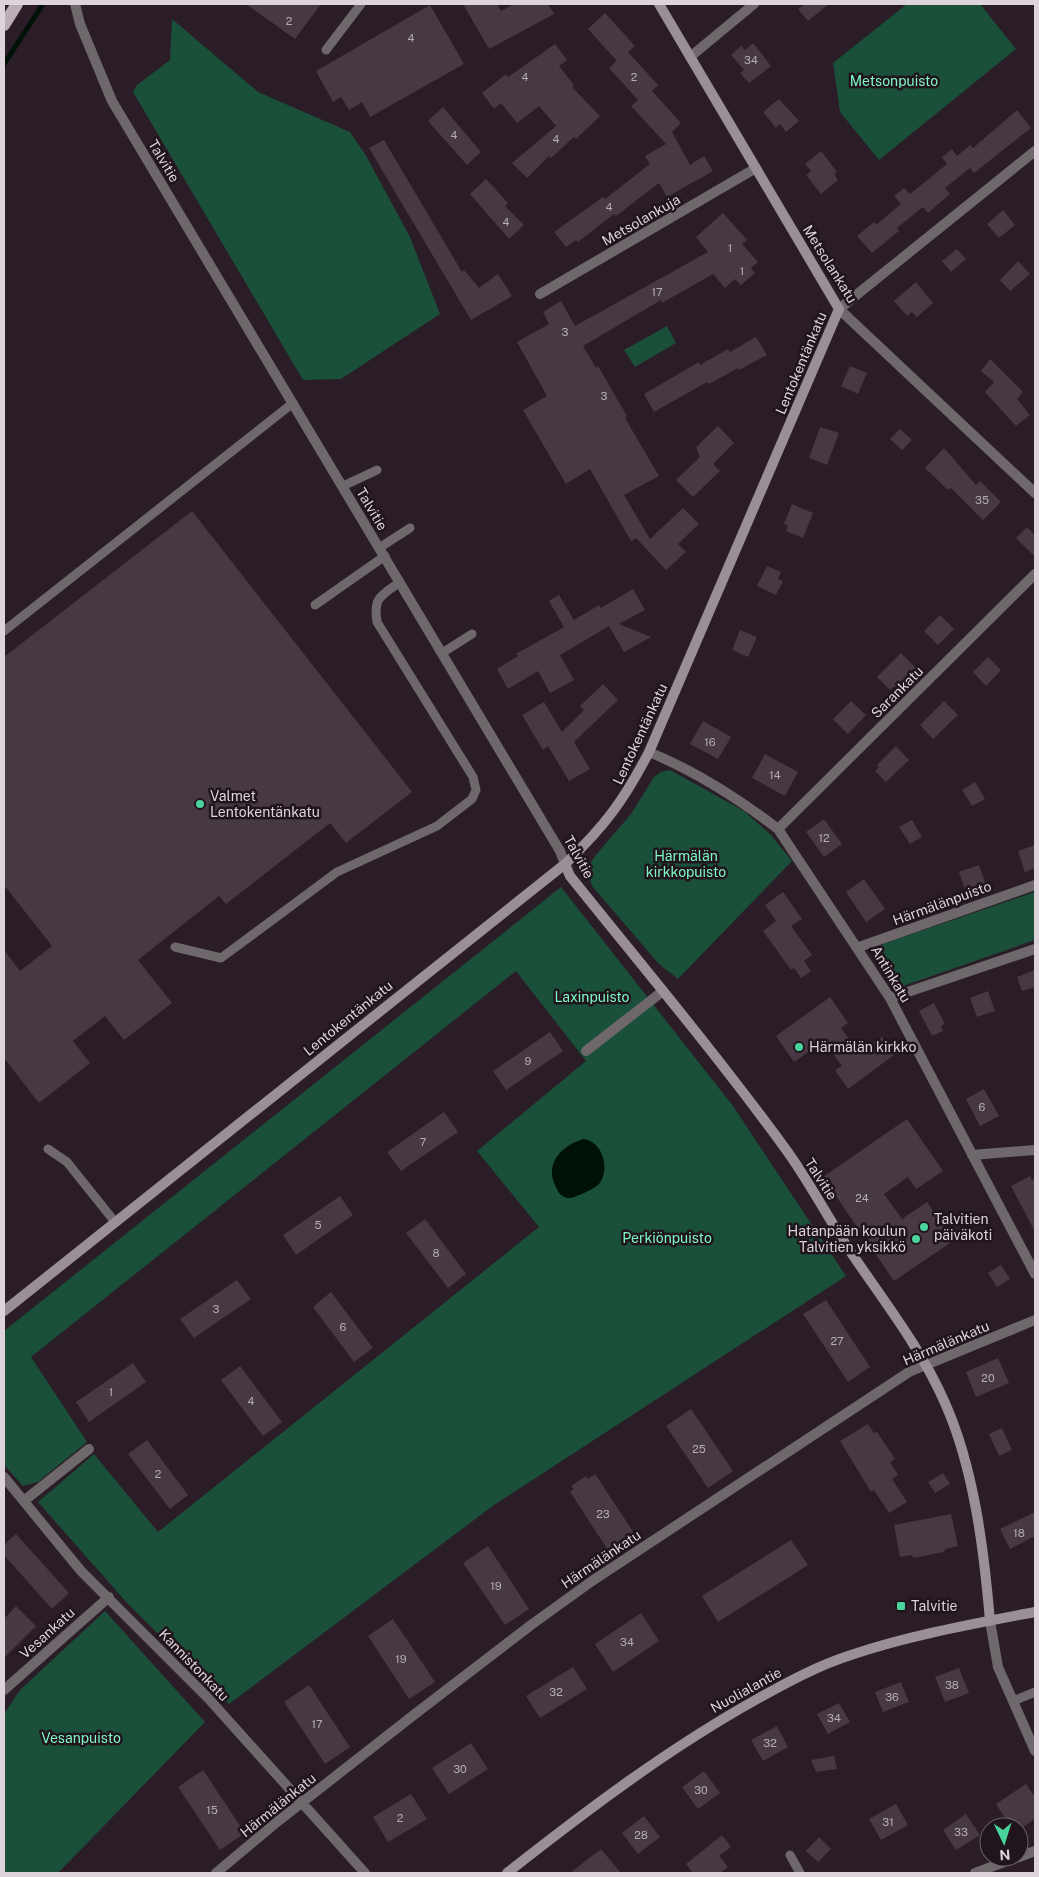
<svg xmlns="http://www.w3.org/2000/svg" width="1039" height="1877" font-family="'Public Sans',sans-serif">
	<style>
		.green { fill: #1a4f39 }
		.water { fill: #001107 }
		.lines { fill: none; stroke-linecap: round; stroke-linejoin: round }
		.stream { stroke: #001107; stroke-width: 5 }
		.building { fill: #463943 }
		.lane { stroke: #6e686d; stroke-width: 9 }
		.street { stroke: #6e686d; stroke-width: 10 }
		.secondary { stroke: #9a8f97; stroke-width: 10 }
		.primary { stroke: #bcaeb8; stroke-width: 12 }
		.poi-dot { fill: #49d49c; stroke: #20141d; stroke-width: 2 }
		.labels { text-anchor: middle; stroke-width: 5; stroke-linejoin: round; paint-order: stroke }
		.number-label { font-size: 11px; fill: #b6adb4 }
		.park-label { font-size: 14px; fill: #7ef9c3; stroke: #20141d }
		.street-label { font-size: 14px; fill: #dcd4da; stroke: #20141d }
		.poi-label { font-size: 14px; fill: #dcd4da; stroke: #20141d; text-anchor: start }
	</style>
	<rect width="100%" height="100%" fill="#2a1d27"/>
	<!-- green -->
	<path class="green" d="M907,4h73l36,45 -137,111 -39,-48 -7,-49z
		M172,19l86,73 92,40 15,22 45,83 30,77 -99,65 -38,1 -170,-288 4,-7 33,-25z
		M667,326l9,17 -41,24 -11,-17z
		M670,770l74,41 26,23 22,27 -114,118 -19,-15 -67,-78 -4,-13 2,-9 5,-8 36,-42 23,-37 7,-5z
		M561,887l172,219 113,170 -352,229 -265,199 -101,-100 -90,-102 56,-48 64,78 381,-305 -62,-76 109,-90 -70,-90 -485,386 56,85 -49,40 -15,4 -19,-21v-134z
		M1035,892v48l-132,46 -11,-2 -18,-27 9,-13z
		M105,1611l100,111 -147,151h-54v-159l16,-24z"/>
	<!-- water -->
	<path class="water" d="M583,1139c18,1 27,27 18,42 -3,6 -13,10 -19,13 -6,2 -12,6 -18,3 -5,-2 -7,-8 -9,-12 -10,-23 7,-39 28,-46z"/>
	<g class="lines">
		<!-- stream -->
		<path class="stream" d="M4,64l39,-60"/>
	</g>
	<!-- building -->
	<path class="building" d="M246,4h75l-26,35z
		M463,4h34l4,7 13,-7h34l6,10 -65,35z
		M805,4h24l-21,17 -10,-12z
		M430,5l34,59 -94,53 -8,-15 -13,8 -8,-13 -8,5 -17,-31z
		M605,13l30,33 -7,6 30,33 -6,6 29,32 -9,9 18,33 14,-9 9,15 -46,26 -8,-14 -43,33 -2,-2 -36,28 -2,-2 -10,7 -12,-15 49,-35 2,2 45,-35 -5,-8 21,-12 -35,-38 7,-6 -29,-32 8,-7 -29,-32z
		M753,43l18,23 -22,17 -9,-10 4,-3 -13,-15 10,-9 4,4z
		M555,44l12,16 -8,6 15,19 -2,2 28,29 -24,23 -2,-2 -23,21 -2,-2 -22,22 -15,-15 44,-37 -17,-20 -22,17 -16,-20 -7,6 -12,-16 24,-19 2,3z
		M779,99l20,22 -13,11 -6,-8 -4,4 -13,-16z
		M443,107l38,45 -14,13 -39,-44z
		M1017,110l14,18 -57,45 -4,-5 -25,20 5,6 -22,19 -5,-6 -26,21 2,3 -27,22 -15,-17 17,-14 2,3 25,-21 -7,-8 10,-8 6,6 37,-30 -5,-7 10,-8 5,7 13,-11 3,3z
		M384,140l78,132 2,-2 15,18 19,-14 14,22 -41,24 -102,-172z
		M821,151l16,21 -3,2 4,6 -17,14 -15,-19 5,-4 -6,-7z
		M486,179l22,24 -3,3 19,19 -15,14 -39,-45z
		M1003,210l12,15 -16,13 -12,-14z
		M723,213l24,27 -5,4 16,18 -7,6 4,5 -14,12 -6,-6 -10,9 -12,-14 -51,29 -1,-3 -78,46 13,22 2,-2 29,50 -2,2 34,58 -35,19 26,44 33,-31 16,16 -21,20 8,8 -20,18 -30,-32 -5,3 -41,-72 -24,15 -43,-74 24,-14 -30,-54 32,-18 -6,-12 18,-11 14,25 133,-74 -12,-15z
		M957,249l9,10 -15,13 -9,-11z
		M1018,261l12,13 -20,17 -10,-11z
		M916,282l17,21 -16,14 -5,-5 -5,4 -13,-15z
		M756,337l11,18 -28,15 -1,-2 -29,16 -2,-2 -53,30 -10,-18 55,-32 1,3 28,-16 2,3z
		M990,359l33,33 -6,7 13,16 -14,11 -31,-34 9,-10 -13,-11z
		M850,366l17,7 -9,21 -17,-8z
		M718,426l16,17 -21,21 7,7 -27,26 -17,-17 24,-23 -4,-10z
		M820,427l19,6 -12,32 -18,-7z
		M900,429l12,11 -10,10 -12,-11z
		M944,448l32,37 4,-4 21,21 -18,18 -32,-32 -3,2 -23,-22z
		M792,504l21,9 -10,25 -17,-7 2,-5 -4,-2z
		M192,511l220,281 -66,51 -16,-20 -104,81 -7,-8 -81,64 34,43 -48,37 -19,-24 -32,25 17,22 -51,40 -35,-45v-108l16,21 32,-25 -48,-61v-228z
		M1027,527l8,8v22l-19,-19z
		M767,566l14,6 -3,7 5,2 -7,14 -19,-9z
		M633,589l12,21 -26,14 32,13 -27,15 -15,-26 -49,29 14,25 -24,13 -12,-22 -30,18 -11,-20 21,-13 -2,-2 48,-27 -15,-26 10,-6 15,25 25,-15 2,3z
		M940,615l14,14 -16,16 -14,-14z
		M740,630l17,7 -9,20 -16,-7z
		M901,653l15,15 -20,20 -2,-2 -4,4 -13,-13z
		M988,657l13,13 -15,16 -13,-14z
		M603,684l15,16 -44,42 16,27 -21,12 -21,-35 -5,4 -21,-35 22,-13 18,30 22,-22 -4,-4z
		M851,701l15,14 -18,19 -15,-15z
		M944,701l14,14 -25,24 -13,-14z
		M703,721l28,16 -13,22 -28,-15z
		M896,746l13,14 -23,22 -11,-11 4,-4 -2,-2z
		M765,754l33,18 -13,24 -33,-18z
		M975,782l10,17 -13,7 -10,-16z
		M824,819l18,25 -18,13 -18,-25z
		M912,820l10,17 -12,7 -11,-17z
		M1035,845v23l-10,4 -7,-21z
		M979,865l7,20 -20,7 -7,-20z
		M864,879l21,30 -19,13 -20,-30z
		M783,892l19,27 -11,7 21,29 -8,6 7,10 -10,7 -7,-10 -3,2 -28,-39 13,-10 -11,-16z
		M1035,970v17l-13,4 -5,-14z
		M988,991l7,20 -18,6 -7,-19z
		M830,997l18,26 -7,5 18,25 23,-16 12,18 -46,34 -13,-19 7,-4 -18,-25 -30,21 -18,-26z
		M934,1003l11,21 -4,2 2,5 -11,5 -13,-25z
		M550,1032l13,19 -57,39 -13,-19z
		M984,1089l15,27 -19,10 -14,-27z
		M444,1112l14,20 -57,39 -14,-19z
		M907,1119l36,52 -27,18 -8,-12 -24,17 18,25 25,-17 26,39 -59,40 -71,-104z
		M1030,1176l2,4 3,-2v54l-24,-46z
		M340,1196l13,19 -57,40 -13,-20z
		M425,1219l41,55 -18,14 -42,-55z
		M1001,1265l9,14 -13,8 -9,-14z
		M237,1280l14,19 -57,39 -14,-19z
		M331,1292l42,56 -19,14 -41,-55z
		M826,1300l44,67 -22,15 -45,-68z
		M998,1358l11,25 -33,14 -10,-25z
		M133,1363l13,19 -57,40 -13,-20z
		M240,1366l42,56 -19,14 -42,-56z
		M691,1409l42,62 -25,17 -42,-62z
		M868,1424l6,9 3,-1 18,27 -5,3 8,13 -6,4 15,23 -18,11 -15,-23 -3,2 -31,-51z
		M1002,1428l10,22 -13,6 -10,-22z
		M147,1440l41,55 -18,14 -42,-55z
		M943,1473l7,11 -15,9 -7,-11z
		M595,1474l41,62 -26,17 -40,-61 4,-3 -3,-3 15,-10 2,3z
		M1035,1512v24l-25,13 -10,-20z
		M951,1514l7,32 -13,3 -1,3 -31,6 -1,-3 -12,2 -6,-32z
		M16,1534l53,59 -17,16 -48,-54v-10z
		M791,1540l17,25 -90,57 -16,-26z
		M488,1546l41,63 -24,16 -42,-62z
		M16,1606l20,20 -32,32v-39z
		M641,1613l18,28 -46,31 -18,-28z
		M393,1619l42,63 -26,17 -41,-63z
		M573,1667l14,22 -47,29 -14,-22z
		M959,1668l10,25 -24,9 -10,-25z
		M901,1682l8,20 -26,10 -8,-20z
		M309,1685l41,62 -25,17 -41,-62z
		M839,1703l11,19 -22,12 -11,-20z
		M777,1726l11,21 -25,14 -12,-21z
		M471,1743l17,26 -39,25 -17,-26z
		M834,1756l3,13 -21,3 -5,-12z
		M203,1770l42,63 -25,17 -42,-63z
		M704,1771l16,22 -22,16 -16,-22z
		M1026,1784l9,13v22l-12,8h-12l-15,-23z
		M411,1794l16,25 -39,23 -15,-25z
		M896,1804l12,21 -27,15 -12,-21z
		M966,1814l14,21 -24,15 -13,-20z
		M644,1816l16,21 -22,17 -16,-21z
		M722,1835l9,12 -12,9 9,11 -8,6h-27l-7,-9z
		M819,1837l12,12 -13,13 -12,-11z
		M601,1849l20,24h-51z"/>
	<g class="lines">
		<!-- lane -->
		<path class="lane" d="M326,50l35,-46
			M343,486l34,-16
			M379,548l31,-20
			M315,605l70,-49
			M4,631l289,-228
			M442,653l30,-19
			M175,947l46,11 116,-86 100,-46 35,-27 4,-9 -3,-13 -96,-155c-4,-25 4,-26 23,-40
			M48,1149l19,13 48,60
			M1013,1701l22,-9
			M790,1855l10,18"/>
		<!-- street -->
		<path class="street" d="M75,4l5,20 32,77 384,643 64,107 5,13
			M690,57l64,-53
			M1035,151l-196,158 196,184
			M540,294l216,-126
			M649,752c46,19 90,47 129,77l112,169 145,276
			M778,829l257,-255
			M859,947l176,-62
			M890,998l145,-49
			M586,1051l77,-60
			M972,1155l63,-5
			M4,1477l77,94 127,127 157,175
			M25,1500l64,-51
			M990,1621l8,46 37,84
			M4,1690l105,-93
			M1019,1857l16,-6
			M216,1873l61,-51 138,-108 116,-89 61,-44 317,-209 126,-52
			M975,1873l43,-16"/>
		<!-- secondary -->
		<path class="secondary" d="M565,864l5,12c73,91 148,180 217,275 23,32 41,67 63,100 33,49 71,97 95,152 29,65 39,147 45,218
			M4,1311l561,-447c40,-38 59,-64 84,-112l190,-443 -180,-305
			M507,1873c80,-63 162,-125 252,-175 29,-16 60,-33 92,-43 60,-20 122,-31 184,-43"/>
		<!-- primary -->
		<path class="primary" d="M4,25l13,-21"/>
	</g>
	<!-- markers -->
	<g class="poi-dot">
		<circle cx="200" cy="804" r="5"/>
		<circle cx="799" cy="1047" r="5"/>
		<circle cx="924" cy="1227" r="5"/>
		<circle cx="916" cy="1239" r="5"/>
		<rect x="896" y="1601" width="10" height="10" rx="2.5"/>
	</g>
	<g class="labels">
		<!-- number labels -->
		<g class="number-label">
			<text x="289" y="25">2</text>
			<text x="411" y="42">4</text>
			<text x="751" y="64">34</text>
			<text x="525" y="81">4</text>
			<text x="634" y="81">2</text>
			<text x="454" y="139">4</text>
			<text x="556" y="143">4</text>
			<text x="609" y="211">4</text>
			<text x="506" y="226">4</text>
			<text x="730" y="252">1</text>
			<text x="742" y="275">1</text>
			<text x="657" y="296">17</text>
			<text x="565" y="336">3</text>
			<text x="604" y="400">3</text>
			<text x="982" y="504">35</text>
			<text x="710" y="746">16</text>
			<text x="775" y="779">14</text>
			<text x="824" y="842">12</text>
			<text x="528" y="1065">9</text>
			<text x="982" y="1111">6</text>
			<text x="423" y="1146">7</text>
			<text x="862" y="1202">24</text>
			<text x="318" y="1229">5</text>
			<text x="436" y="1257">8</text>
			<text x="216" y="1313">3</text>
			<text x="343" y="1331">6</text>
			<text x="837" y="1345">27</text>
			<text x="988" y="1382">20</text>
			<text x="111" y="1396">1</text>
			<text x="251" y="1405">4</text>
			<text x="699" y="1453">25</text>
			<text x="158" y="1478">2</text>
			<text x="603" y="1518">23</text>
			<text x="1019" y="1537">18</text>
			<text x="496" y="1590">19</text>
			<text x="627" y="1646">34</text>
			<text x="401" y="1663">19</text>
			<text x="952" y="1689">38</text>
			<text x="556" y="1696">32</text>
			<text x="892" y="1701">36</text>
			<text x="834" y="1722">34</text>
			<text x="317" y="1728">17</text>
			<text x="770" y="1747">32</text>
			<text x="460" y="1773">30</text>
			<text x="701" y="1794">30</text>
			<text x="212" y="1814">15</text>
			<text x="400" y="1822">2</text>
			<text x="888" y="1826">31</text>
			<text x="961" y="1836">33</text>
			<text x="641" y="1839">28</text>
		</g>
		<!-- park labels -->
		<g class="park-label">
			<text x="894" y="86">Metsonpuisto</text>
			<text x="686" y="861">Härmälän<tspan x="686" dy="16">kirkkopuisto</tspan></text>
			<text x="592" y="1002">Laxinpuisto</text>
			<text x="667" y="1243">Perkiönpuisto</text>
			<text x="81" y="1743">Vesanpuisto</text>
		</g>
		<!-- street labels -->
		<g class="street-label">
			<text transform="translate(164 161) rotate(59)" y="5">Talvitie</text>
			<text transform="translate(641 220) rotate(-30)" y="5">Metsolankuja</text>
			<text transform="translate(830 264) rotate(58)" y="5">Metsolankatu</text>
			<text transform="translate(801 363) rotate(-67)" y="5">Lentokentänkatu</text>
			<text transform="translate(372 509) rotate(59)" y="5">Talvitie</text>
			<text transform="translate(897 692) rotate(-45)" y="5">Sarankatu</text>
			<text transform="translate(640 734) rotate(-65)" y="5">Lentokentänkatu</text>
			<text transform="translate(579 857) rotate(61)" y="5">Talvitie</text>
			<text transform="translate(942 903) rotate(-20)" y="5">Härmälänpuisto</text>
			<text transform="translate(891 974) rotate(59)" y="5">Antinkatu</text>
			<text transform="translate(348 1018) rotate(-39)" y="5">Lentokentänkatu</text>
			<text transform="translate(821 1179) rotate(57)" y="5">Talvitie</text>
			<text transform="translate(946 1343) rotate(-23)" y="5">Härmälänkatu</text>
			<text transform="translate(601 1559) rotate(-34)" y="5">Härmälänkatu</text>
			<text transform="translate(47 1633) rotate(-42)" y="5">Vesankatu</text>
			<text transform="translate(194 1665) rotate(46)" y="5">Kannistonkatu</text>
			<text transform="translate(746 1690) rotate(-29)" y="5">Nuolialantie</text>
			<text transform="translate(278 1805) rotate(-39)" y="5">Härmälänkatu</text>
		</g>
		<!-- poi labels -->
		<g class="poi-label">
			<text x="210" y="801">Valmet<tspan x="210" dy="16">Lentokentänkatu</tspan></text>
			<text x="809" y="1052">Härmälän kirkko</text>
			<text x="934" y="1224">Talvitien<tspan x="934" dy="16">päiväkoti</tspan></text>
			<text x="906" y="1236" text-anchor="end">Hatanpään koulun<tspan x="906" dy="16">Talvitien yksikkö</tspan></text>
			<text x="911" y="1611">Talvitie</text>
		</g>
	</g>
	<!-- border -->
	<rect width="1039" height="1877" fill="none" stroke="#dcd4da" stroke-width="10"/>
	<!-- north arrow -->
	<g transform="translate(1004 1842) rotate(176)"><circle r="24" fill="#20141d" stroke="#6b6169"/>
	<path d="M0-4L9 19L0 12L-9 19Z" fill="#49d49c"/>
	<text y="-8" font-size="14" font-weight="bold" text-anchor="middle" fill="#dcd4da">N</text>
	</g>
</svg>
